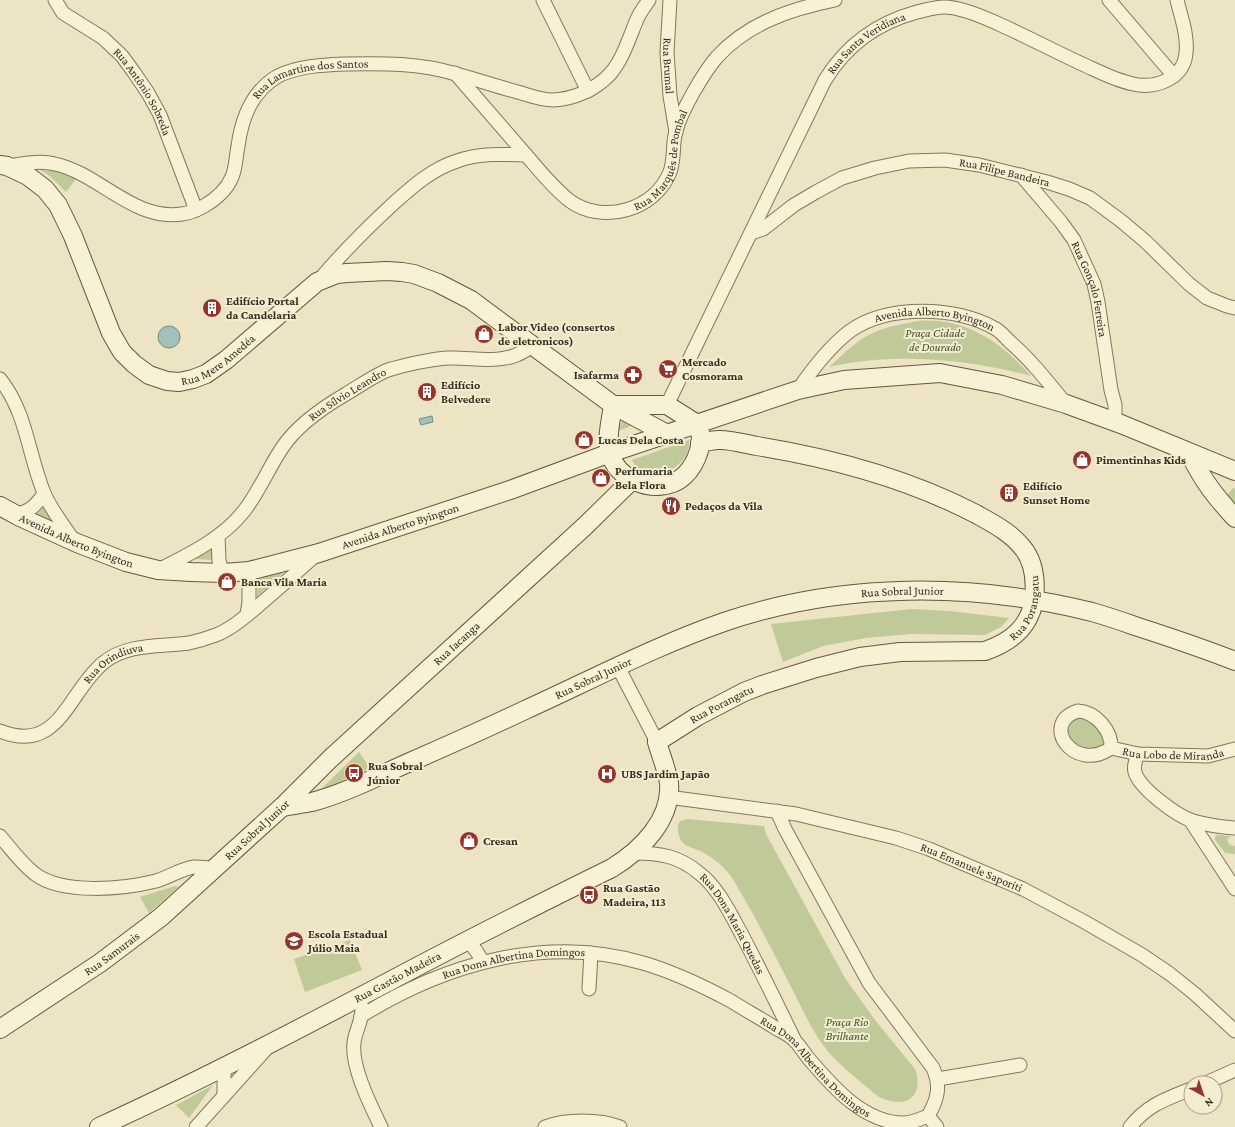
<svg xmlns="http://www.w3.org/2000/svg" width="1235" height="1127" font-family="'Crimson Pro',serif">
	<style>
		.green { fill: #bfca98 }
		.water { fill: #a5bfba; stroke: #6c8d88 }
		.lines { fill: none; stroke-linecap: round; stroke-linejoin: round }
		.street-casing { stroke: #85765b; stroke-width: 15 }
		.secondary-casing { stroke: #67573e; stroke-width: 20 }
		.street { stroke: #f7f1d6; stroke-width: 13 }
		.secondary { stroke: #f7f1d6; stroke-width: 18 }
		.labels { text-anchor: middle; stroke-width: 4; stroke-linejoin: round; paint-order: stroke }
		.street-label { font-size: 12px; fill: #362c1e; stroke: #f4edd2 }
		.poi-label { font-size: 12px; font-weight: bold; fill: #362c1e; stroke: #f4edd2; text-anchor: start }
		.park-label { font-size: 12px; font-style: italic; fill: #425126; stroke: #f4edd2 }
	</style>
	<rect width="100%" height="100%" fill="#ece4c3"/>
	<!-- green -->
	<path class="green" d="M41,166l11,1 24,12 -10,13 -15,-15 -12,-8z
		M918,321c47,-4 83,21 113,55 -64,-17 -136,-24 -202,-9 14,-12 27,-27 44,-34 14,-7 30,-9 45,-12z
		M623,419l10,6 -15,6z
		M689,440c3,20 -24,41 -44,33 -6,-2 -10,-7 -13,-13z
		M1233,488h2v16l-8,-9z
		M44,503l12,23 -23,-8 7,-7z
		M216,546l-1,14 -21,-1z
		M284,572l-27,25 1,-20z
		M911,609l38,2 60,7 -8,9 -16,8 -74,-1 -45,4 -43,8 -40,16 -12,-38z
		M1081,714l26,21 -3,13 -23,2 -15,-13 2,-15z
		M359,752l11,16 -51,23z
		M687,819l77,7 2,8 79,144 30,42 40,49c3,6 3,13 2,19 -5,20 -28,15 -41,7 -18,-16 -39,-31 -53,-50 -13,-18 -22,-39 -32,-58 -17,-34 -34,-67 -53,-99 -8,-16 -20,-28 -36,-36 -5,-3 -15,-5 -19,-9 -5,-6 -7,-15 -3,-22z
		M1217,835l14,1 -4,4 3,5 5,1v8l-10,-1 -10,-13v-3z
		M175,886l3,1 -29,26 -9,-16z
		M350,940l12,30 -57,22 -11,-33z
		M213,1085l-24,33 -13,-13 4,-2z"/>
	<!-- water -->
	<path class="water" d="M158 337a11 11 0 1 1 22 0a11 11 0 1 1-22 0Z
		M432,416l1,6 -12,3 -2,-6z"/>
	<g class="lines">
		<defs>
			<g id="street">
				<path id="s1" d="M55,0l8,13 40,25 19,18 11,15 15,22 12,22 36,95"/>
				<path d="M543,0l45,91"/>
				<path id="s2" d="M670,0l-3,52 3,44 6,36"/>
				<path d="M1109,0l65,76"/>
				<path d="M455,73l71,82"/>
				<path id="s3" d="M7,166c15,-2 32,-6 48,-2 45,10 78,57 127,50 8,-1 15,-4 22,-8 12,-7 23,-17 28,-29 4,-9 4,-21 6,-31 4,-29 14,-55 40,-70 20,-10 45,-11 67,-12 37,-1 75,-1 111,10 22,6 43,13 65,19 10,3 21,7 32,7 21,-1 42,-10 57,-26 13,-14 20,-39 28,-57 3,-6 7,-11 11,-17"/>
				<path id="s4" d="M1021,175l40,47 13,18 20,44 4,18 13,88 4,15v17"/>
				<path id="s5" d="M751,233l12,-4 31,-24 22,-13 26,-14 33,-10 34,-7 36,-1 34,5 68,17 22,7 21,9 30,22 25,21 44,43 18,14 20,8 8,2"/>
				<path id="s6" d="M320,279c23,-27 48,-52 74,-76 19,-17 38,-34 63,-42 21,-8 46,-7 69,-6 14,16 28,34 44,46 33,24 85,9 100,-29 5,-14 2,-28 6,-41 5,-20 28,-59 41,-74 31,-34 74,-48 118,-57"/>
				<path d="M0,379c27,34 28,75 44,114 6,15 21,35 31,49"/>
				<path id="s7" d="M798,390c15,-22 31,-43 52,-59 38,-27 107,-25 146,-2 5,3 9,8 13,12 22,19 39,41 57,63"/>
				<path id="s8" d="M667,405l158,-325c22,-36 52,-57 92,-68 9,-2 18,-5 27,-5 17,0 42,11 57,18 27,12 53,26 79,38 18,8 34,17 53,21 22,5 51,-5 53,-31 2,-18 -5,-36 -9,-53"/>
				<path d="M15,514c14,-1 21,-9 29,-20"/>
				<path d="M218,536l1,25 4,12"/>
				<path id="s9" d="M160,569c30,-15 63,-31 84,-58 15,-19 24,-42 38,-63 15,-23 40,-40 64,-54 12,-7 29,-19 42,-24 16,-5 43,-11 60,-12 19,-1 38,4 57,0 11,-1 19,-7 28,-12"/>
				<path d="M247,615l2,-13v-31"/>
				<path d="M618,667l39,75"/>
				<path d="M1078,711c18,1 34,20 33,37 -37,26 -72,-25 -33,-37z"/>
				<path id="s10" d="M0,731c59,24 68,-39 103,-68 24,-20 57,-16 86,-20 9,-2 19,-5 27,-8 15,-6 29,-18 42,-29 20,-17 39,-34 59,-52"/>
				<path id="s11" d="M1111,748l27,6 70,2 27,-7"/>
				<path d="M1138,754c-2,5 -5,12 -3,18 4,16 42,44 58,49 14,4 27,6 42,7"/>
				<path id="s12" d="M668,797l128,17 100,24 33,11 94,40 60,32 59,34 28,19 25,20 40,37"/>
				<path d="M1190,820l45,69"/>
				<path d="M0,836c11,13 21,27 35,38 28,21 89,15 121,7 13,-4 25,-12 38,-14 6,0 14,1 21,1"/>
				<path id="s13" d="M634,853c26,0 45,3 65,20 19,14 32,42 43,62 18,34 35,69 52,104"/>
				<path d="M468,940l9,12 6,10"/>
				<path d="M589,989l2,-36"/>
				<path d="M362,1007c1,13 -7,24 -8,36 -3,24 17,63 27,84"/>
				<path id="s14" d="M361,1016c84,-52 185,-82 282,-53 31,9 60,23 88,38 14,9 29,17 43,26 6,4 14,7 19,12 6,5 11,14 16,20 24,28 55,64 95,64 8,0 16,-4 24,-7 10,-17 13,-30 5,-48l-64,-85 -84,-154 -8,-18"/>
				<path d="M938,1079l82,-14"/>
				<path d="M1206,1083l29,-13"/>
				<path d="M224,1096v-30"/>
				<path d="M928,1116l9,11"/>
				<path d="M196,1127l71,-79"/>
				<path d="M545,1127c21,-8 54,-8 75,0"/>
				<path d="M1130,1127c17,-22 36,-28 61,-38"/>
			</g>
			<g id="secondary">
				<path id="s15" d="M0,165l7,1 21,10 17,13 13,16 15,31 38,97 11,19 12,12 15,11 18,6 12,1 14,-3 13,-5 20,-14 91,-78 20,-8 10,-1 40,-2 15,1 12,2 24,9 33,17 142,105 54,29"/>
				<path d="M613,405h54l30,19c1,4 4,10 4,14 -1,18 -11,38 -28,45 -24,9 -56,-4 -63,-30 -4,-15 1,-33 3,-48z"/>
				<path d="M1190,454c13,27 25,42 45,64"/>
				<path id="s16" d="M0,506l20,11 57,26 49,19 32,8 33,2 32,1 26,-2 70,-18 191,-63 100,-37 188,-63 46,-10 96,-7 62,12 64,19 55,20 114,47"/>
				<path id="s17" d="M282,807c10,-2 20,-3 30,-5 34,-9 66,-26 98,-40 39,-17 77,-34 115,-52 66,-30 130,-64 199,-88 117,-40 248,-40 368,-10 14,4 29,9 43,14 34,11 67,22 100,35"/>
				<path id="s18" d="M0,1029l100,-66 61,-46 121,-110 48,-48 254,-232 48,-47"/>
				<path id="s19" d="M99,1127c105,-48 206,-101 308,-155 68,-36 136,-70 205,-104 29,-18 60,-48 57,-85 -2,-13 -8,-27 -12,-41l41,-26 46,-24 18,-7 54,-17 44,-11 40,-5 85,-1c26,-9 45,-24 49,-52 2,-18 0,-38 -12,-52 -12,-15 -30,-24 -46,-33 -67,-35 -145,-56 -219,-68 -12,-2 -28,-7 -39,-6 -6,0 -12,2 -18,3"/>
			</g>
		</defs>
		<!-- street casing -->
		<use href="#street" class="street-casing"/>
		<!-- secondary casing -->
		<use href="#secondary" class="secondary-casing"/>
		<!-- street -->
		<use href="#street" class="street"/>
		<!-- secondary -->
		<use href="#secondary" class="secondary"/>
	</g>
	<!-- icons -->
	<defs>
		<symbol id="building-disc" viewBox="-11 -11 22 22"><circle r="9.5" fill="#92362d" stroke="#f4edd2"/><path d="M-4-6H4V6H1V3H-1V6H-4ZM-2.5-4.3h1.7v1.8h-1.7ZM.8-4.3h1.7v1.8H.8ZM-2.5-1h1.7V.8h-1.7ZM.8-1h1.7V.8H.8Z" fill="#fff"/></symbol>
		<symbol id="shop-disc" viewBox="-11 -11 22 22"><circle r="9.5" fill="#92362d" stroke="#f4edd2"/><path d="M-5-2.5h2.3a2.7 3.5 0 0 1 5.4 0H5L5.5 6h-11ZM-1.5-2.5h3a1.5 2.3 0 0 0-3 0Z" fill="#fff"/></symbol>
		<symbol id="supermarket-disc" viewBox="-11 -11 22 22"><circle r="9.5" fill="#92362d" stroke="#f4edd2"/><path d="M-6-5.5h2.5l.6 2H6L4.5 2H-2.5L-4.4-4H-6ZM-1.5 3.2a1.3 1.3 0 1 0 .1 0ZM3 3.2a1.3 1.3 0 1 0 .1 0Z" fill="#fff"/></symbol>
		<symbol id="pharmacy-disc" viewBox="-11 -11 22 22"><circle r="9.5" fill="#92362d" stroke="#f4edd2"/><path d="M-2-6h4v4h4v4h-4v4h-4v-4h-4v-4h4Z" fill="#fff"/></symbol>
		<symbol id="restaurant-disc" viewBox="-11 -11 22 22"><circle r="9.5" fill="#92362d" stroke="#f4edd2"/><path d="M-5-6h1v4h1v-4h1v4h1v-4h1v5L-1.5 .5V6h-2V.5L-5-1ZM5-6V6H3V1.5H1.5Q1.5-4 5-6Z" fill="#fff"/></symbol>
		<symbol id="bus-disc" viewBox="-11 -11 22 22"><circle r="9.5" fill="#92362d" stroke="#f4edd2"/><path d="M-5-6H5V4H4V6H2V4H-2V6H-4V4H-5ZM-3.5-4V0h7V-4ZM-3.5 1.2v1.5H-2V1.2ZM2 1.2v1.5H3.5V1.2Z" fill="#fff"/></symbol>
		<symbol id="hospital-disc" viewBox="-11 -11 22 22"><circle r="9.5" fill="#92362d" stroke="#f4edd2"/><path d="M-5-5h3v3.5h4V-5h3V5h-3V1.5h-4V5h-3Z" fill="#fff"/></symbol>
		<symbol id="school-disc" viewBox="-11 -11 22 22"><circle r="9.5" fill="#92362d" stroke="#f4edd2"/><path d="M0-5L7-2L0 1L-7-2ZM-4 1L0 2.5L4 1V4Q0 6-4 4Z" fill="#fff"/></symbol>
	</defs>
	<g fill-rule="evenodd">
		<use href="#building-disc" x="201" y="297" width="22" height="22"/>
		<use href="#shop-disc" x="473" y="323" width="22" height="22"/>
		<use href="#supermarket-disc" x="657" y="358" width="22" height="22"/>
		<use href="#pharmacy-disc" x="622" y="364" width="22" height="22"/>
		<use href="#building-disc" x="416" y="381" width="22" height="22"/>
		<use href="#shop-disc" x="573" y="429" width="22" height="22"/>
		<use href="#shop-disc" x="1071" y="449" width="22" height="22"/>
		<use href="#shop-disc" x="590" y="467" width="22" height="22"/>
		<use href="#building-disc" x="998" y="482" width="22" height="22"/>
		<use href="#restaurant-disc" x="660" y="495" width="22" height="22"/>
		<use href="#shop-disc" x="216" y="571" width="22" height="22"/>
		<use href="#bus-disc" x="343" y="762" width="22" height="22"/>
		<use href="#hospital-disc" x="596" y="763" width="22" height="22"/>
		<use href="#shop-disc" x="458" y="830" width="22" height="22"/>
		<use href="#bus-disc" x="578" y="884" width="22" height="22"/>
		<use href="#school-disc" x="283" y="930" width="22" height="22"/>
	</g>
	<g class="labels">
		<!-- street labels -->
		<g class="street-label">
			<text dy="4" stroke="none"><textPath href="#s8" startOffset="418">Rua Santa Veridiana</textPath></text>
			<text dy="4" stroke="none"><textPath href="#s2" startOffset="66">Rua Brumal</textPath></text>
			<text dy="4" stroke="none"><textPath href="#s3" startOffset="397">Rua Lamartine dos Santos</textPath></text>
			<text dy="4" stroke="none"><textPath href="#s1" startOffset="130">Rua Antônio Sobreda</textPath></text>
			<text dy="4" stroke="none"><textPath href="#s6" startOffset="441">Rua Marquês de Pombal</textPath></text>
			<text dy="4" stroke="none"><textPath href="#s5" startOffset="273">Rua Filipe Bandeira</textPath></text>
			<text dy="4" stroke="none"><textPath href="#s4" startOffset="136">Rua Gonçalo Ferreira</textPath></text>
			<text dy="4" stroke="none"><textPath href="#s7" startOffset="168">Avenida Alberto Byington</textPath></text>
			<text dy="4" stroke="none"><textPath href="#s15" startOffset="345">Rua Mere Amedéa</textPath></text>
			<text dy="4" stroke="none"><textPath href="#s9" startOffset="262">Rua Sílvio Leandro</textPath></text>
			<text dy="4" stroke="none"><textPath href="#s16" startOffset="420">Avenida Alberto Byington</textPath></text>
			<text dy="4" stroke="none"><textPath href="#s16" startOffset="84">Avenida Alberto Byington</textPath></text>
			<text dy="4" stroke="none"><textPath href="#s17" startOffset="662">Rua Sobral Junior</textPath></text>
			<text dy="4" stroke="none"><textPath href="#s19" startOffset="1136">Rua Porangatu</textPath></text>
			<text dy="4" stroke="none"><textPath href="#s18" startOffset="599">Rua Iacanga</textPath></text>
			<text dy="4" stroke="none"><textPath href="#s10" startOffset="145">Rua Orindiuva</textPath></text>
			<text dy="4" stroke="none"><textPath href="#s17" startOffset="338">Rua Sobral Junior</textPath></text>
			<text dy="4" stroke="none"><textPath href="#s19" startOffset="800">Rua Porangatu</textPath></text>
			<text dy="4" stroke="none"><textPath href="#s11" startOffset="63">Rua Lobo de Miranda</textPath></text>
			<text dy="4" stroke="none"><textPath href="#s18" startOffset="326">Rua Sobral Junior</textPath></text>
			<text dy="4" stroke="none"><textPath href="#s12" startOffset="313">Rua Emanuele Saporiti</textPath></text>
			<text dy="4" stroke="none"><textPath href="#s13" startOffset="131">Rua Dona Maria Quedas</textPath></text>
			<text dy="4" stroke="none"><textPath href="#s18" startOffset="135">Rua Samurais</textPath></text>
			<text dy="4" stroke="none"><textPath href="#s14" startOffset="164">Rua Dona Albertina Domingos</textPath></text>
			<text dy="4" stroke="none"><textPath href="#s19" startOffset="334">Rua Gastão Madeira</textPath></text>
			<text dy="4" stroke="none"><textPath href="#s14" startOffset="500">Rua Dona Albertina Domingos</textPath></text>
		</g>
		<!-- poi labels -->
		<g class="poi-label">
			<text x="226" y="305">Edifício Portal<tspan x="226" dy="14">da Candelaria</tspan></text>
			<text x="498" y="331">Labor Video (consertos<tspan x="498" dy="14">de eletronicos)</tspan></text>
			<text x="682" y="366">Mercado<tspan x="682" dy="14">Cosmorama</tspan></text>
			<text x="619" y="379" text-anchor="end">Isafarma</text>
			<text x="441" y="389">Edifício<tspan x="441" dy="14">Belvedere</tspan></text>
			<text x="598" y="444">Lucas Dela Costa</text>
			<text x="1096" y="464">Pimentinhas Kids</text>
			<text x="615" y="475">Perfumaria<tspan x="615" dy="14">Bela Flora</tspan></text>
			<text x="1023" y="490">Edifício<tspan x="1023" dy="14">Sunset Home</tspan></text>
			<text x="685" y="510">Pedaços da Vila</text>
			<text x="241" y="586">Banca Vila Maria</text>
			<text x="368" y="770">Rua Sobral<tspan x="368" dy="14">Júnior</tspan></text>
			<text x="621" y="778">UBS Jardim Japão</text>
			<text x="483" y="845">Cresan</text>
			<text x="603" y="892">Rua Gastão<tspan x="603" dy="14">Madeira, 113</tspan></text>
			<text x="308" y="938">Escola Estadual<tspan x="308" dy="14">Júlio Maia</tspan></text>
		</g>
		<!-- park labels -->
		<g class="park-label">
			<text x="935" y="337">Praça Cidade<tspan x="935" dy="14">de Dourado</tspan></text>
			<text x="847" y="1026">Praça Rio<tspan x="847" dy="14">Brilhante</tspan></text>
		</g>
	</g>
	<!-- north arrow -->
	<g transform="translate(1203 1095) rotate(140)"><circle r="19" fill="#f4edd2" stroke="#a8a08a"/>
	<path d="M0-3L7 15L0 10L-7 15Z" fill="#92362d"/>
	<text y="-6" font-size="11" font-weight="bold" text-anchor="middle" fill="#362c1e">N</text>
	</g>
</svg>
